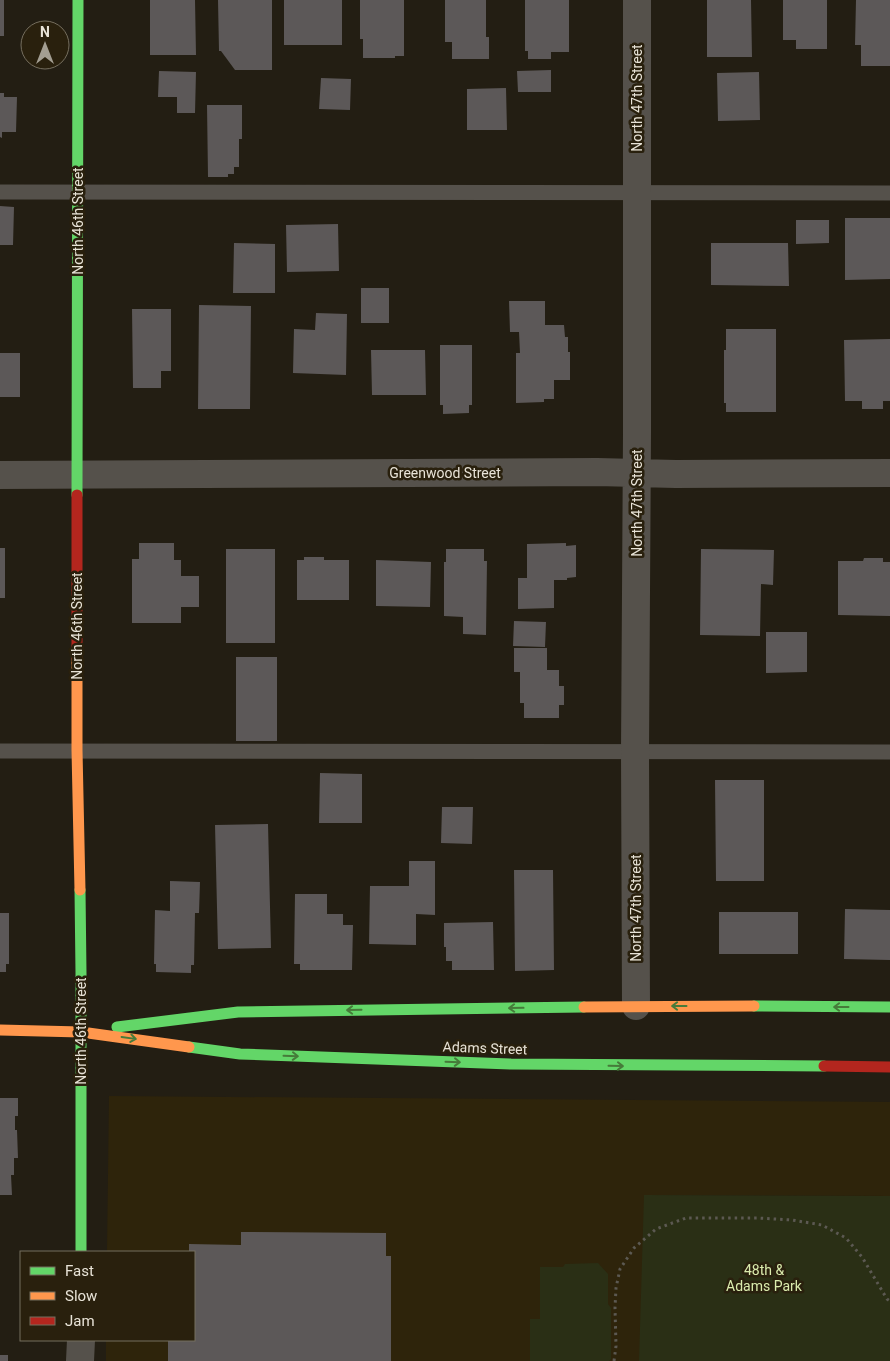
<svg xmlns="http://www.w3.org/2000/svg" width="890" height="1361" font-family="Roboto,sans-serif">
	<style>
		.built { fill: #2e240b }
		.green { fill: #2a2f15 }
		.building { fill: #5c5858 }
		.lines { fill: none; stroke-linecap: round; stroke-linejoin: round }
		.path { stroke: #5c5952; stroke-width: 3; stroke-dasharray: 2.5 4; stroke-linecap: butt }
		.lane { stroke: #55514b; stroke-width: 15 }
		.street { stroke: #55514b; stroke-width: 28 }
		.fast { stroke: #63d668; stroke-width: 11 }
		.slow { stroke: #ff974d; stroke-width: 11 }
		.jam { stroke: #b3261e; stroke-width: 11 }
		.oneway { stroke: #467b3a }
		.labels { text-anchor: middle; stroke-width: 5; stroke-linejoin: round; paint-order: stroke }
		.street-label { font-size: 14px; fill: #e8e3d7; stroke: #29200d }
		.park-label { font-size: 14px; fill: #daebad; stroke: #29200d }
	</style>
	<rect width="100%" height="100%" fill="#231e13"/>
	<!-- built -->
	<path class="built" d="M109,1096l781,6v94l-246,-1v166h-538v-21h88v-88h-87z"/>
	<!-- green -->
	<path class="green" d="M644,1195l246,1v165h-251z
		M598,1263l10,11v30l3,4v51l-2,2h-79v-42h10v-52h23l2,-3z"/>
	<!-- building -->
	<path class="building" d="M0,0h4v36h-4z
		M150,0h45l1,55h-46z
		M218,0h54v70h-37l-14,-19h-2z
		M284,0h58v45h-58z
		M360,0h44v56h-9v2h-32v-19h-3z
		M445,0h41v37h3v22h-37v-17h-7z
		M525,0h44v52h-18v7h-23v-8h-3z
		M707,0h44l1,57h-45z
		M783,0h44v49h-31v-9h-13z
		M856,0h34v66h-29v-21h-6z
		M551,70v22h-33l-1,-21z
		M159,71l37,1 -1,41h-18v-16h-19z
		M759,72l1,48 -42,1 -1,-48z
		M321,78l30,1 -1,31 -31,-1z
		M506,88l1,42h-40v-41z
		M0,93h4v4h13l-1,35h-14v6l-2,-1z
		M207,105h35v34h-3v28h-5v7h-6v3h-20z
		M0,206l14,1 -1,38h-13z
		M845,218h45v61l-45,1z
		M796,220h33v23l-33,1z
		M338,224l1,47 -52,1 -1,-47z
		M234,243l41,1v49h-42z
		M711,243h77l1,43 -78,-1z
		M361,288h28v35h-28z
		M509,301h36v24h19l1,12h3v15h2v28h-16v19h-10v3l-28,1v-50h4l-1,-21h-9z
		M199,305l52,1 -1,103h-52z
		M132,309h39v62h-10v17h-28z
		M316,313l31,1 -1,61 -53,-2 1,-44 21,1z
		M726,329h50v83h-50v-9h-2v-53h2z
		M890,339v62h-7v8h-21v-8h-17l-1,-61z
		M440,345h32v60h-3v8l-26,1v-9h-3z
		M371,350h54l1,45h-54z
		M0,353h20v44h-20z
		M139,543h35v17h7v16h18v31h-18v16h-49v-64h7z
		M566,543v3l10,-1v32l-9,1v2h-13v28l-36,1v-31h9v-34z
		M0,548h5v50h-5z
		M226,549h49v94h-49z
		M446,549h38v12h3l-1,74 -23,-1v-17l-19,-1v-54h2z
		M701,549l73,1 -1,35 -12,-1 -1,52 -60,-1z
		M304,557h20v3h25v40h-52v-40h7z
		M864,558h19v4h7v54l-52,-1v-54h25z
		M376,560l55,2 -1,45 -54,-1z
		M514,621l32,1 -1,25 -32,-1z
		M766,632h41v40l-41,1z
		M514,648h33v22h12v16h5v19h-5v13h-35v-15h-4v-31h-6z
		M236,657h41v84h-41z
		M320,773l42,1v49h-43z
		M715,780h49v101h-48z
		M442,807h31l-1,37 -31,-1z
		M268,824l3,124 -53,1 -3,-124z
		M409,861h26v54l-19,-1v31l-47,-1 1,-58h39z
		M514,870h39l1,100 -39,1z
		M170,881l30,1 -1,31h-4l-1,52h-3v8l-35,-1v-8h-2l1,-54 15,1z
		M295,894h32v20h16v11h10l-1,45h-52v-6h-6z
		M845,909l45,1v50l-46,-1z
		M719,912h79v42h-79z
		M0,913h9v51h-3v8h-6z
		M493,922l1,48h-42v-9h-6v-14h-2v-24z
		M0,1098h18v18h-3v14h2l1,28h-4v17h-3l1,20h-12z
		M241,1232l145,1v23h5v105h-223v-21h26v-88h-5v-8l52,1z
		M0,1355h8v6h-8z"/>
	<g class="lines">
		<!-- path -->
		<path class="path" d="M614,1361l2,-15 -1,-38 1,-20 4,-19 14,-21 22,-19 30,-11h72l34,2 30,5 24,13 16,19 25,42 3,2"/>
		<!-- lane -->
		<path class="lane" d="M0,192l890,1
			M0,751l890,1"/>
		<!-- street -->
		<path class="street" d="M0,475l597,-3 79,2 214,-1
			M636,1006l-1,-254 2,-319v-433
			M80,1361l1,-21"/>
		<!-- fast -->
		<path class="fast" d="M77,495l1,-495
			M80,890l1,83v279
			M754,1006l136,1
			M117,1027l121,-15 346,-5
			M189,1047l51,7 271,10 313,2"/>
		<!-- slow -->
		<path class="slow" d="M77,658v92l3,140
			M584,1007l170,-1
			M0,1030l81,2 108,15"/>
		<!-- jam -->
		<path class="jam" d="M77,658v-163
			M824,1066l66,1"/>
	</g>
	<!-- one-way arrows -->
	<defs><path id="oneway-shaft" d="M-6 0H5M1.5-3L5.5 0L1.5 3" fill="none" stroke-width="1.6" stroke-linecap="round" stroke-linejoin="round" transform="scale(1.25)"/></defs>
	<g class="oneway">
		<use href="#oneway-shaft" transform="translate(679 1006) rotate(-180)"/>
		<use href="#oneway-shaft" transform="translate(841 1007) rotate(-180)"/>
		<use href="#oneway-shaft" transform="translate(516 1008) rotate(179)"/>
		<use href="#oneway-shaft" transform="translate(354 1010) rotate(179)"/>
		<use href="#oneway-shaft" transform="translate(129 1038) rotate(8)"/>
		<use href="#oneway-shaft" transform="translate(291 1056) rotate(2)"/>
		<use href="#oneway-shaft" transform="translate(453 1062) rotate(2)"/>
		<use href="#oneway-shaft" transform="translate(616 1066) rotate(1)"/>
	</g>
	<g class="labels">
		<!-- street labels -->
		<g class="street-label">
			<text transform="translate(637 98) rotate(-90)" y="5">North 47th Street</text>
			<text transform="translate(78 221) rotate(-90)" y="5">North 46th Street</text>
			<text x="445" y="478">Greenwood Street</text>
			<text transform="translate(637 503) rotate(-90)" y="5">North 47th Street</text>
			<text transform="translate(77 626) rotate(-90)" y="5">North 46th Street</text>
			<text transform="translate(636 908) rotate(-90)" y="5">North 47th Street</text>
			<text transform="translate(81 1031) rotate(-90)" y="5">North 46th Street</text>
			<text transform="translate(485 1048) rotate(2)" y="5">Adams Street</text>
		</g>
		<!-- park labels -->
		<g class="park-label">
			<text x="764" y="1275">48th &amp;<tspan x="764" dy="16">Adams Park</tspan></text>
		</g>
	</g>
	<!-- legend -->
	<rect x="20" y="1251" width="175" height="90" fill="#29200d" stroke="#756e5e"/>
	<rect x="30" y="1267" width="25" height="8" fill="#63d668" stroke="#756e5e"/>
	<text x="65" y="1276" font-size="15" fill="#e8e3d7">Fast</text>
	<rect x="30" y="1292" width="25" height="8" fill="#ff974d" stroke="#756e5e"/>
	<text x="65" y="1301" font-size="15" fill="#e8e3d7">Slow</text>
	<rect x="30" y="1317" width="25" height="8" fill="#b3261e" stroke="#756e5e"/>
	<text x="65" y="1326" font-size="15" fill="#e8e3d7">Jam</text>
	<!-- north arrow -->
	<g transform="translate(45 45)"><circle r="24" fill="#29200d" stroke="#756e5e"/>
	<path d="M0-4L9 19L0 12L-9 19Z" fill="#a39e92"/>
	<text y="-8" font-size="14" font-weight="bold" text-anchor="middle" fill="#e8e3d7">N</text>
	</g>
</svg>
